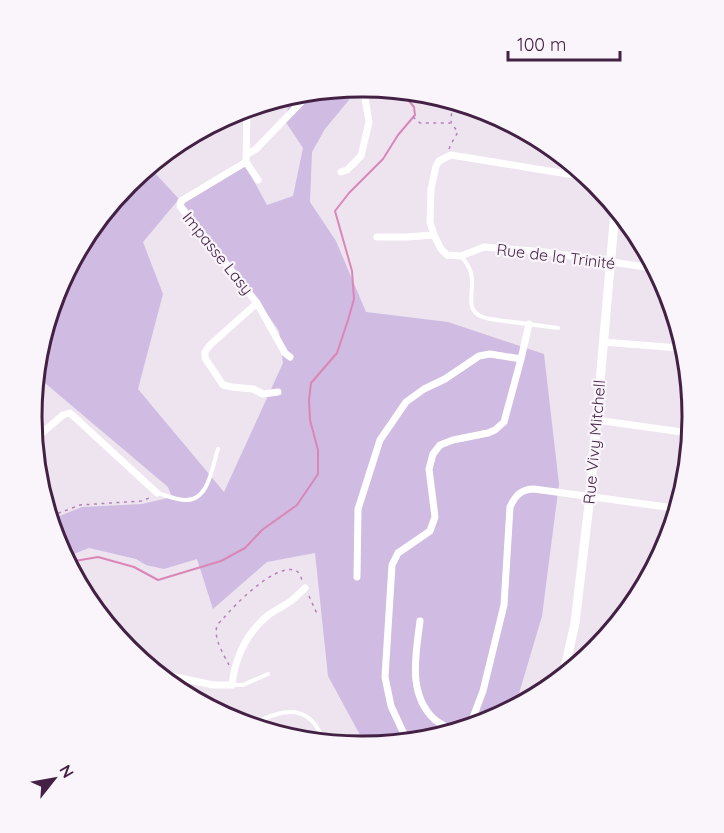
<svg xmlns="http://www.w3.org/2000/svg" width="724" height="833" font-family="Quicksand,sans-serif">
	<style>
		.green { fill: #d0bbe3 }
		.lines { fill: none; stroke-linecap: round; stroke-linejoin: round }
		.stream { stroke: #da86b7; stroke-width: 2 }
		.path { stroke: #b481b7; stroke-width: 1.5; stroke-dasharray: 3 4.5; stroke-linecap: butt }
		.service { stroke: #fff; stroke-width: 4 }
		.minor { stroke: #fff; stroke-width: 7 }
		.tertiary { stroke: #fff; stroke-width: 9 }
		.labels { text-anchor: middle; stroke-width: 4.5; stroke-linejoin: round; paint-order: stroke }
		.street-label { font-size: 16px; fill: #432144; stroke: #faf5fb }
		.rim { fill: none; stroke: #432144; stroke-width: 3 }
	</style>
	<rect width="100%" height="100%" fill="#ede4ef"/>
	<!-- green -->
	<path class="green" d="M347,89l2,11 -24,29 -13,23 -2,50 26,39 30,71 82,10 96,32 15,130 -17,132 -24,81 -5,8 -25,17 -122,24 -38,-70 -13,-123 -48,9 -54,47 -16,-50 -33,10 -18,-4 -10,-6 -47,-11 -23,9 -9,-14 -5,-24 30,-12 60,-3 30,-7 -4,-10 -129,-109 18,-88 69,-104 28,-14 25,27 -36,43 20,52 -25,95 86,103 59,-129 -4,-32 -37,-53 -58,-73 2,-4 59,-36 22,40 26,-9 10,-48 -18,-27 3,-13 -8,-6z"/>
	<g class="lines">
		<!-- stream -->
		<path class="stream" d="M69,562l29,-5 36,10 24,13 63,-19 24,-13 17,-18 35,-25 21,-31v-24l-8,-30 -1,-20 2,-17 26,-30 11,-33 6,-21 -2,-28 -17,-60 14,-18 34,-34 15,-24 17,-20 -1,-8 -11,-13"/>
		<!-- path -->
		<path class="path" d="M413,117l7,6h30
			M449,149l2,-5 7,-12 -7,-9 1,-19
			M51,516l29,-11 61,-4 11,-4
			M309,596l9,20
			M229,665c-5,-10 -16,-27 -12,-39 1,-3 4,-5 6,-7 12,-15 51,-54 71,-49 5,1 7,6 8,11"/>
		<!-- service -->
		<path class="service" d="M461,256c4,5 9,11 10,17 5,21 -11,40 19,46l68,9
			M157,493c9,2 19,7 28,7 24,1 27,-33 33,-51
			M233,685h10l25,-11
			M249,725c19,-8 44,-22 62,-5 6,5 9,13 13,20"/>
		<!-- minor -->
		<path class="minor" d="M247,109l-1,53 -65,39 -1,5 77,97 -47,42 -5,7v6l18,27 9,2 21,2 10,5 15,-2
			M246,155l10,-6 50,-52
			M246,162l12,18
			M341,172l6,-2 14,-14 8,-34 -6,-36
			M586,177l-135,-22 -12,6 -3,5 -5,23 -1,33 4,13 7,14 6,6 14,1 23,-9 61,5 107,16
			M377,237h30l27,-2
			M257,303l28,50 5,4
			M603,342l76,6
			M521,359l8,-35
			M596,420l93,13
			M36,438l27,-23 7,-2 87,80
			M357,577l1,-68 22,-69 26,-38 18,-13 21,-10 34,-23 11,-2 31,5 -17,63 -9,8 -7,3 -35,7 -13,5 -7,9 -4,15 6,48 -5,14 -32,22 -6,12 -7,112 6,29 13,28 4,4
			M420,621c-4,33 -13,72 14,98 5,4 11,7 16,11
			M166,675l47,10h19c3,-27 14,-51 35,-69 8,-6 17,-10 24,-15 5,-4 10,-9 14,-13
			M468,726l4,-6 11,-29 21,-86 6,-98c5,-11 11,-18 24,-18l140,19"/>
		<!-- tertiary -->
		<path class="tertiary" d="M564,672l11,-49 15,-127 25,-285"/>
	</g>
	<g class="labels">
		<!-- street labels -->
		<g class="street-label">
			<text transform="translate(218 253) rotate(51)" y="6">Impasse Lasy</text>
			<text transform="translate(556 256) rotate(7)" y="6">Rue de la Trinité</text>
			<text transform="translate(594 442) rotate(-85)" y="6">Rue Vivy Mitchell</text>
		</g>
	</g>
	<!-- crop -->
	<path d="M0 0H724V833H0ZM361 97H363A319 319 0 0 1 682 416V417A319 319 0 0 1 363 736H361A319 319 0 0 1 42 417V416A319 319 0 0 1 361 97Z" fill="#faf5fb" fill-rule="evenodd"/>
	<path class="rim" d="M361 97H363A319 319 0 0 1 682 416V417A319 319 0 0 1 363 736H361A319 319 0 0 1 42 417V416A319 319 0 0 1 361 97Z"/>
	<!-- north arrow -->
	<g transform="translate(54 779) rotate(59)" stroke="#faf5fb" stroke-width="4.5" paint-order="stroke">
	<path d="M0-4.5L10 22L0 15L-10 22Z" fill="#432144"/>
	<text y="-9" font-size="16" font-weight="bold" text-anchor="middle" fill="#432144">N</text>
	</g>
	<!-- scale -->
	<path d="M508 51v9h112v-9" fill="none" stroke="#432144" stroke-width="3"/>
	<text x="517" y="51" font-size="18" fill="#432144" stroke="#faf5fb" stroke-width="4.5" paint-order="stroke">100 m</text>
</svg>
